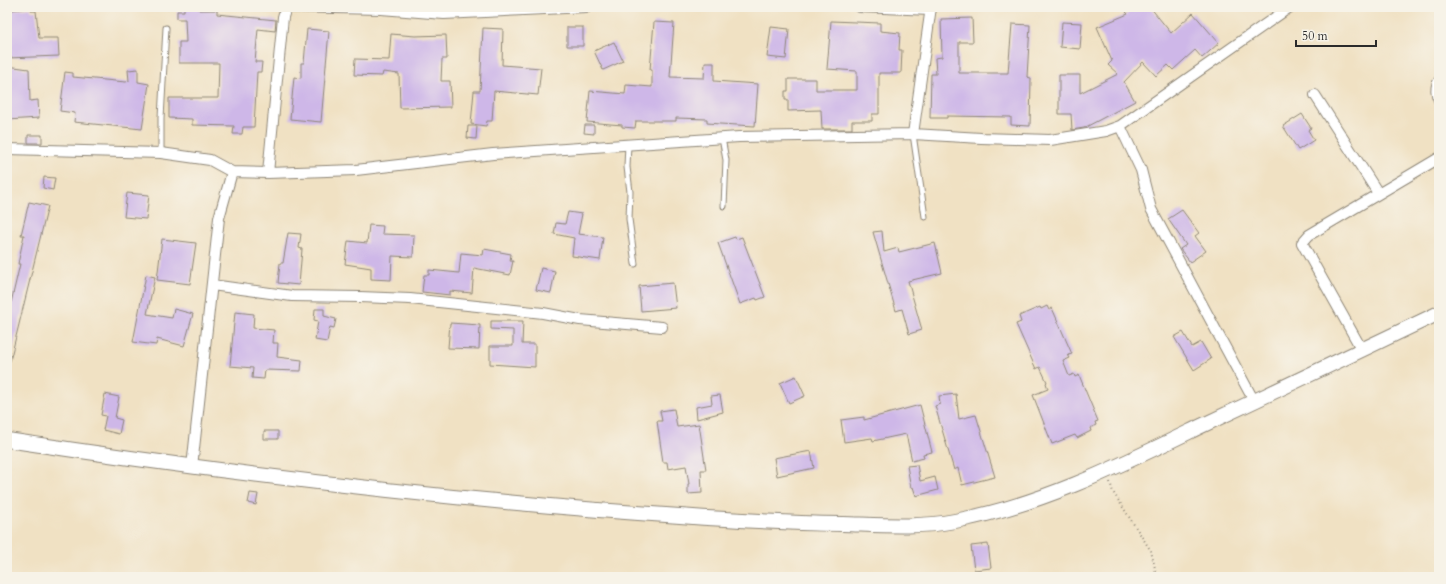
<svg xmlns="http://www.w3.org/2000/svg" width="1446" height="584" font-family="Cardo,serif">
	<style>
		.building { fill: #ceb7e8 }
		.lines { fill: none; stroke-linecap: round; stroke-linejoin: round }
		.service-casing { stroke: #8e8677; stroke-width: 7 }
		.minor-casing { stroke: #8e8677; stroke-width: 12 }
		.secondary-casing { stroke: #8e8677; stroke-width: 16 }
		.path { stroke: #8e8677; stroke-width: 2; stroke-dasharray: 1 3; stroke-linecap: butt }
		.service { stroke: #fff; stroke-width: 5 }
		.minor { stroke: #fff; stroke-width: 10 }
		.secondary { stroke: #fff; stroke-width: 14 }
	</style>
	<rect width="100%" height="100%" fill="#f7f3e8"/>
	<filter id="ink" filterUnits="userSpaceOnUse"><feTurbulence type="fractalNoise" baseFrequency=".025" numOctaves="2"/><feDisplacementMap in="SourceGraphic" scale="8" xChannelSelector="R" yChannelSelector="G"/><feConvolveMatrix kernelMatrix="1 2 1 2 8 2 1 2 1" color-interpolation-filters="sRGB"/></filter>
	<filter id="wash" filterUnits="userSpaceOnUse"><feTurbulence type="fractalNoise" baseFrequency=".012" numOctaves="4" result="noise"/><feDisplacementMap in="SourceGraphic" scale="16" xChannelSelector="R" yChannelSelector="G"/><feGaussianBlur stdDeviation="0.9" result="paint"/><feColorMatrix in="noise" values="0 0 0 0 0 0 0 0 0 0 0 0 0 0 0 0 0 1.4 0 .05"/><feComposite in="paint" operator="in"/></filter>
	<g filter="url(#wash)">
		<rect width="100%" height="100%" fill="#f0e1c3"/>
		<g id="blocks">
			<!-- building -->
			<path class="building" d="M184,7h15v3h18v4l59,6 -1,11 -17,-2 -3,33h7l-1,10h-4l-3,55h-11l-1,7h-9l1,-8 -42,-1v-6l-23,-1v-20h49l1,-35h-40v-21h7l-1,-23h-8v-8h7z
				M1133,7h17l21,26 22,-20 26,30 -17,15 -7,-8 -22,20 -5,-5 -12,11 -13,-14 -19,20 11,19 -51,27 -12,2 -1,-16h-12v-39h21v18l38,-19 -10,-9 4,-4 -15,-34 31,-13 -2,-2z
				M31,8v3h5l3,27h19l1,18 -52,2v-18h2l-2,-26h4v-4z
				M972,18l1,24h-14v31h49l4,-49 18,1 -3,52 4,1 -1,48 -19,-1v-8l-64,-1v2h-17l1,-44h5l-1,-16 7,-1 -1,-38z
				M831,21l49,2v8l20,2 -1,17h3l-1,23h-22v41h-7v7h-20v8h-30l-1,-19 -33,1v-11h-3v-9h3v-12h28v11h41v-19l-30,-2z
				M654,22l20,1 -4,54 34,1 1,-15h9v18l44,3 -3,42 -35,-2 -13,-1v-4l-31,-1v3h-40l-1,7 -13,-1v-2l-35,-3 3,-31 35,3 1,-9 26,2v-17h-2z
				M1062,22l20,1 -2,26 -20,-2z
				M567,27h16v19h-16z
				M771,27l18,2 -3,30 -19,-2z
				M483,28l20,1 -1,36 39,3 -3,27 -44,-4 -2,30h-5l-1,5 -15,-2 3,-33h6z
				M307,29l22,2 -8,91 -31,-3 4,-42 7,1v-15h3z
				M391,34l24,2 31,-1 1,24h-5l-1,22h9l1,26 -51,1 -1,-34 -16,-2 -1,4 -28,-1 1,-16 34,1z
				M614,42l9,19 -20,9 -9,-19z
				M7,66l22,3 1,32 8,-1 1,18 -32,2z
				M138,69v13l11,2 -7,45 -68,-7 1,-9 -15,-2 5,-39 8,1v4l53,5 3,-1 -1,-11z
				M1302,114l9,14 -3,2 6,10 -16,10 -15,-24z
				M585,125h9v9l-10,-1z
				M468,126h9l-1,13 -9,-1z
				M28,135h14v8h-14z
				M44,177l11,1 -2,12 -10,-2z
				M127,193l22,2 -3,24 -22,-2z
				M29,202l19,4 -38,155h-3v-41l13,-56h-2l6,-29h-3z
				M1182,210l17,23 -4,3 11,15 -16,11 -10,-13 6,-4 -18,-26z
				M568,212l14,2 -4,20 25,3 -3,23 -28,-4 2,-18 -20,-4 2,-11 9,1z
				M369,225l14,1 -1,8 32,1 -1,22 -21,-1 -1,24 -20,-1v-11l-26,-4 3,-23 19,2z
				M882,231l2,21 14,-4 1,4 36,-9 7,30 -34,8 14,49 -13,4 -7,-25 -6,2 -23,-79z
				M288,233l13,1 -2,14 3,1 -3,36 -21,-2 2,-20h3z
				M735,237l1,2 6,-2 23,60 -8,3 -1,-2 -16,6 -22,-61z
				M162,239l34,4 -6,41 -33,-4z
				M484,249l27,5 -1,7h3l-3,14 -36,-7 -2,25 -22,-2v4l-28,-3 2,-17h5v-5l30,3 2,-20 22,2z
				M541,268l14,3 -4,22 -15,-3z
				M146,275l9,2 -8,37 25,4 2,-9 19,5 -9,32 -27,-7 -1,6 -23,-3z
				M673,283l3,25 -35,3 -2,-25z
				M1047,306l2,4 3,-2 20,46 -4,1 2,3 -7,3 6,15 5,-2 1,3 4,-2 19,46 -3,1 1,3 -6,3 1,3 -14,7 -2,-3 -23,9 -19,-49 15,-6 -2,-6 1,-1 -7,-15 -4,2 -20,-45 5,-2 -2,-6 21,-9 1,2z
				M315,309h9v7l12,3 -2,9 -4,-1 -3,15 -12,-2 3,-19 -4,-1z
				M235,312l19,2 -1,14 21,2 -1,13h5l-1,14 25,3 -1,11 -36,-1 -1,9 -12,-1 1,-10 -23,-2z
				M491,321h32l-1,23h13v23l-45,-3v-18h23v-16l-22,-1z
				M450,323l30,2 -1,24 -31,-1z
				M1183,332l9,15 9,-5 10,17 -17,11 -20,-33z
				M796,376l9,20 -16,7 -9,-20z
				M105,394l14,3 -4,21 7,2 -3,14 -16,-4 3,-14 -5,-1z
				M956,394l3,25 17,-4 19,62 -33,8 -4,-17 -4,2 -19,-64 5,-2 -1,-8z
				M720,395l3,17 -26,7 -1,-12 16,-3 -1,-8z
				M920,405l12,47 -9,2 1,4 -12,3 -6,-27 -33,7 -1,-3 -28,4 -3,-22 23,-3v3z
				M674,409l3,18 22,-3 7,46h-5l1,23 -14,1v-10h1l-3,-18 -18,3 -1,-7h-4l-6,-41h5l-2,-10z
				M264,431h14v8h-14z
				M811,451l3,17 -37,8 -3,-18z
				M917,465l3,16 15,-4 3,13 -22,6 -3,-9 -2,1 -4,-22z
				M250,493l8,1 -2,11 -8,-2z
				M988,544l3,24 -17,2 -3,-24z"/>
		</g>
	</g>
	<g filter="url(#ink)">
		<use href="#blocks" fill-opacity="0" stroke="#8e8677" stroke-width="1"/>
		<g class="lines">
			<defs>
				<path id="service" d="M913,134l12,83
					M722,138l4,22 -2,46
					M628,144l-1,23 3,25 -1,27 6,45
					M161,153v-35l5,-90"/>
				<path id="minor" d="M288,7l93,2 2,-2
					M860,7l71,3
					M381,9l63,5 142,-7
					M1439,81c-4,6 -3,14 0,19
					M1315,95l63,98
					M1120,126l21,44 10,39 103,192
					M913,134l18,-127
					M7,149l154,4 49,7 22,12 36,1 88,-3 137,-16 246,-17 174,-3 68,4 69,2 56,-9 14,-5 170,-119
					M268,173l15,-156 3,-10
					M212,285l80,11 68,1 50,2 133,14 37,7 82,7
					M1362,350l-60,-107 7,-8 130,-77
					M192,467l27,-249 13,-46"/>
				<path id="secondary" d="M7,440c223,34 448,61 673,76 54,4 109,7 163,8 37,1 75,4 112,-3 86,-16 164,-55 242,-93 81,-38 162,-77 242,-115"/>
			</defs>
			<!-- service casing -->
			<use href="#service" class="service-casing"/>
			<!-- minor casing -->
			<use href="#minor" class="minor-casing"/>
			<!-- secondary casing -->
			<use href="#secondary" class="secondary-casing"/>
			<!-- path -->
			<path class="path" d="M1110,482l3,10 38,59 6,26"/>
			<!-- service -->
			<use href="#service" class="service"/>
			<!-- minor -->
			<use href="#minor" class="minor"/>
			<!-- secondary -->
			<use href="#secondary" class="secondary"/>
		</g>
	</g>
	<!-- margin -->
	<rect width="1446" height="584" fill="none" stroke="#f7f3e8" stroke-width="24"/>
	<!-- scale -->
	<path d="M1296 40v6h80v-6" fill="none" stroke="#2b2b2b" stroke-width="2"/>
	<text x="1302" y="40" font-size="12" fill="#2b2b2b" stroke="#f7f3e8" stroke-width="3" paint-order="stroke">50 m</text>
</svg>
